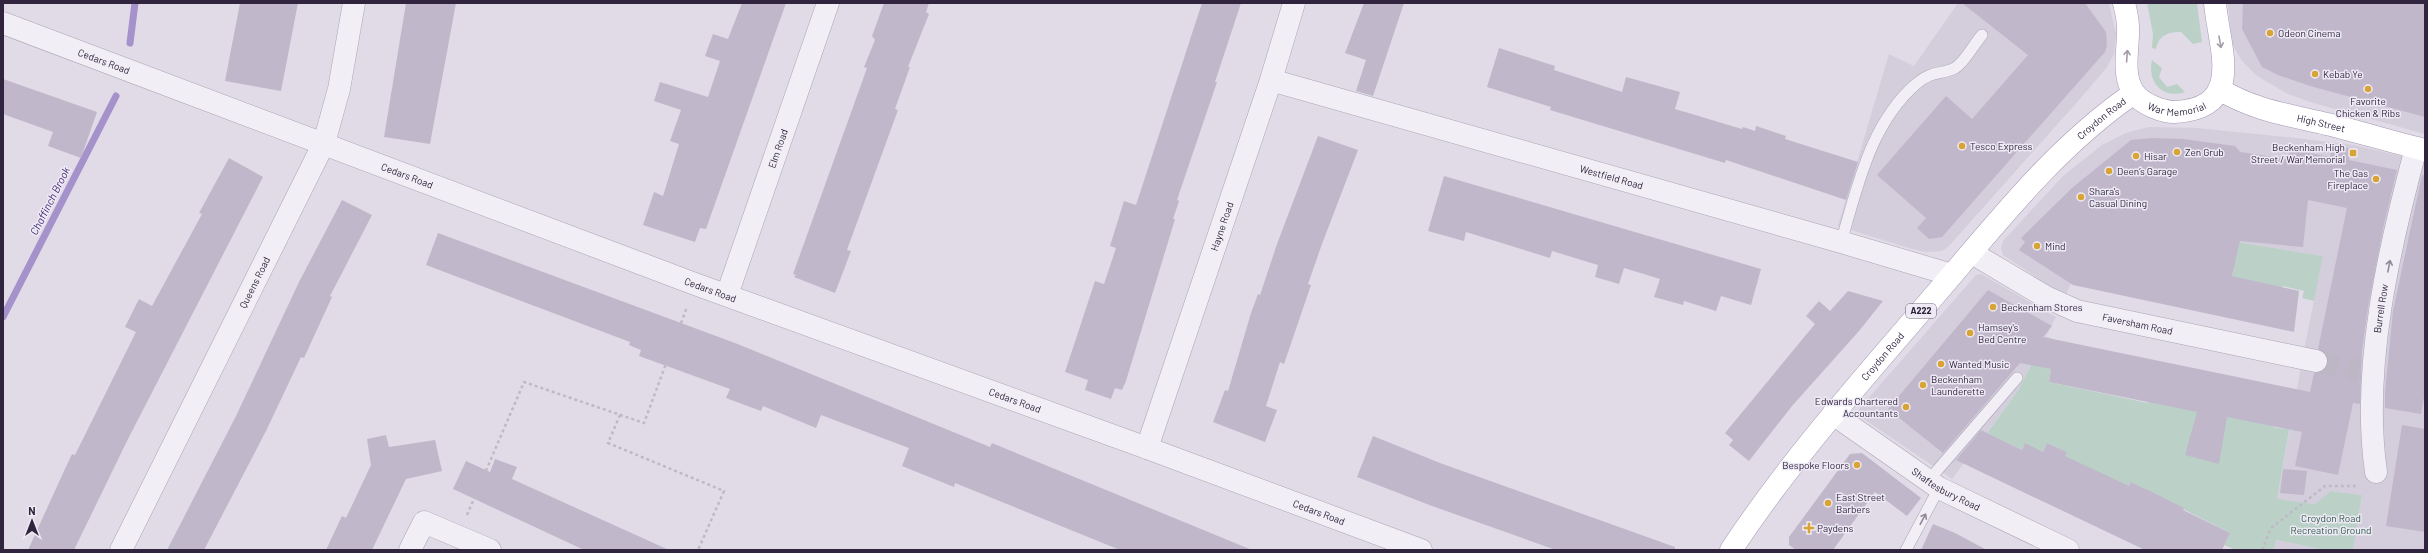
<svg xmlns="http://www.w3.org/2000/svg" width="2428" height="553" font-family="Barlow,sans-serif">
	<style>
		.built { fill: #d4cddc }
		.green { fill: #bbd1c8 }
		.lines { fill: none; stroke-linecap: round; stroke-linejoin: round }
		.stream { stroke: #a692cb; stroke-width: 7 }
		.building { fill: #c0b8ca }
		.street-tunnel { stroke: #bdb6c5; stroke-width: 22; stroke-dasharray: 22 11; stroke-linecap: butt }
		.lane-casing { stroke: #aba4b4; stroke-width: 12 }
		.street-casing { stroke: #aba4b4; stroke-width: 23 }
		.primary-casing { stroke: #a599b3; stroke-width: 23 }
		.path { stroke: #bfb9c5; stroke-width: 2.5; stroke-dasharray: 3 3; stroke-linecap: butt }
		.lane { stroke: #f1eef5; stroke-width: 11 }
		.street { stroke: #f1eef5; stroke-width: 22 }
		.primary { stroke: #fff; stroke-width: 22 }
		.oneway { stroke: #a29ca8 }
		.oneway2 { stroke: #90899a }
		.poi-dot { fill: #d8a433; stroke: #eeeaf5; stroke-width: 1.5 }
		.labels { text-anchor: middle; stroke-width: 3; stroke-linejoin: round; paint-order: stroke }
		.shield { fill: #eeeaf5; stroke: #695f75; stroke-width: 1 }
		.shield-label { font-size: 9px; font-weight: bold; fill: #30243e }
		.poi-label { font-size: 10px; fill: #30243e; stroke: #eeeaf5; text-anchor: start }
		.street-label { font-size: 10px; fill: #30243e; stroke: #eeeaf5 }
		.park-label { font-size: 10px; fill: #305b4b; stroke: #eeeaf5 }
		.water-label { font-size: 11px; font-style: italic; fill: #482b74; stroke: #eeeaf5 }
	</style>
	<rect width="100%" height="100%" fill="#e0dbe7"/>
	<!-- built -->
	<path class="built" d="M1958,3h151l7,31 -2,20 -7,13 -21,25 -137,154 -7,5 -16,1 -14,-3 -74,-23 51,-172 25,12z
		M2228,3h197v131l-115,-32 -22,-8 -31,-18 -15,-15 -10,-17z
		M2149,127l48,1 99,10 58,7 71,17v388h-72l9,-55 -30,-4 -17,13 -38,-4 27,-150 19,-94 -93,-15 -144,10 -21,45 -62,-41 -2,-7 2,-7 59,-64 40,-32 24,-12z
		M1981,274l75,43 -39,75 -65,87 -91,-62 -2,-8 117,-134z
		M2276,540l49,10h-51z"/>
	<!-- green -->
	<path class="green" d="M2147,3h50l5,39 -9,2 -12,-12c-13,0 -22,3 -25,17l-4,-1 1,-14z
		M2152,60l10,8 -3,9 8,10 10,-3 8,8c-23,8 -38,-11 -33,-32z
		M2230,241l93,15 -9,45 -12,-3 2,-7 -21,-5 -2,7 -50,-11 3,-16 -8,-2z
		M2046,337l5,1 -6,30 6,1 -2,13 99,21 3,-13 124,26 -2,11 12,2 5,-21h3l-16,91 38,5 16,-13 31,4 -9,55h-28l-49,-10 -2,10h-38l-12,-5 6,-12 -100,-51 -7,16 -63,-30 6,-16 -19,-9 -15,33 -7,-33 -3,7 -35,-17 30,-41z"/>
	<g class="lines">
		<!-- stream -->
		<path class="stream" d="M130,43l5,-40
			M3,317l113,-221"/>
	</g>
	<!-- building -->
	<path class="building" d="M240,3h58l-17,88 -56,-10z
		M406,3h50l-26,141 -46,-7z
		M742,3h44l-80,226 -6,-1 -5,14 -52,-17 11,-33 9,4 16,-52 -9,-3 11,-31 -27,-9 6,-19 48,15 12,-36 -15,-5 8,-22 15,5z
		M884,3h45l-3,9 3,2 -21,53h2l-15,42 3,1 -51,140 4,1 -16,42 -41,-16 2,-2 -3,-1 74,-206 -3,-1 11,-27 -3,-4z
		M1202,3h39l-26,79h2l-40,118 2,1 -6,18h2l-49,162 -4,9 -7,-2 -4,11 -26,-9 3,-10 -23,-8 30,-91 9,3 12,-36 -6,-2 14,-45 12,4z
		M1364,3h40l-31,93 -17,-5 10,-31 -21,-7z
		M1962,3h123l21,29 1,14 -2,6 -163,185 -13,2 -12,-11 9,-10 -49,-43 69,-79 26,23 56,-64z
		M2243,3h182v114l-115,-31 -32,-11 -16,-8 -20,-38z
		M1499,48l56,18 -1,4 68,22 4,-15 54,15 -5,17 67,20 1,-2 12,4 1,-5 30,10 -1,3 73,23 -12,38 -120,-40 -1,3 -175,-53 1,-3 -64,-20z
		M3,79l94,33 -16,46 -33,-12 5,-14 -50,-18z
		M1318,136l40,14 -36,94 -14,40 3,1 -27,79 -4,-2 -14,44 11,4 -12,32 -52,-20 12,-32 3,1 23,-78 7,-19 2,1 17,-51z
		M2152,138l31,1 52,7 5,6 48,7 2,-10 40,8 3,-11 18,3 -2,11 48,10 -13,54 -16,83 -6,43 -2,54 -7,-1 -15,72 -43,-9 7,-34 -75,-15 -8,47 -34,-9 12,-43 -148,-30 2,-13 -31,-6 -77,90 -55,-44 100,-119 64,36 -9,11 267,55 4,-19h6l8,-9v-7l-10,-8 29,-141 -39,-8 -5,47 -63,-6 -8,35 67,15 -5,41 -221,-47 -54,-35 6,-8 -4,-4 51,-50 59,-48z
		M229,158l34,19 -136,264 -53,109h-46l36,-79 8,-17 3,1 61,-123 -11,-5 14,-28 13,7 50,-92 -3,-1z
		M2422,175l3,1v216l-4,22 -36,-6v-16l8,-81z
		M1444,176l317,93 -10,36 -30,-9 -5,15 -32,-10 -1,4 -29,-8 6,-18 -36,-11 -5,16 -24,-7 3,-12 -46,-14 -2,7 -84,-26 -2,9 -36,-10z
		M342,200l30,15 -42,81 2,1 -28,61 -3,-1 -35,74 -62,119h-37l69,-134 63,-134z
		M438,233l297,110 255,104 2,-4 260,107h-132l-165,-67 -1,4 -52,-21 7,-18 -88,-33 -5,13 -53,-22 -2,5 -35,-13 4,-9 -91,-33 2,-6 -12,-5 1,-3 -204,-77z
		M1848,291l35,10 -24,30 -67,75 -43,55 -20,-16 4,-5 -8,-7 90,-109 -9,-8 13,-15 11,10z
		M2402,425l23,4v103l-39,-6z
		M1981,430l41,20 3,-7 18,9 4,-9 20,9 -2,4 64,30 1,-4 20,9 34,17 -1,2 47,23 -8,17h-77l-189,-90z
		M386,435l3,12 46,-7 7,31 -36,8 -34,71h-46l16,-34 4,2 25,-53 -4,-26z
		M1373,436l67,27 235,84v3h-119l-124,-44 -75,-29z
		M1862,453l59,45 -14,18 -32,-24 -42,58h-37l-7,-5v-8l61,-83z
		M495,459l22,8 -5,12 157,71h-85l-131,-61 13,-28 24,11z
		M2283,469l24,2 -3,24 -24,-2z
		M1933,524l22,9 32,17h-66z"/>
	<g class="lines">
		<!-- street-tunnel -->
		<path class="street-tunnel" d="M2316,361l43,10"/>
		<defs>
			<path id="lane" d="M1841,242c17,-56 29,-118 75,-158 16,-14 25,-9 39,-16 10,-6 19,-24 27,-33
				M1928,481l89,-103
				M1906,550l33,-62"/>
			<g id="street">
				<path id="s1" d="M3,23l692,261 452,164 274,102"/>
				<path id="s2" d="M1271,80l570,162 111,33"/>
				<path id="s3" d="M1972,253l74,44 31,14 239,50"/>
				<path id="s4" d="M727,295l101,-292"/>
				<path id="s5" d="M1833,414l106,74 129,62"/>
				<path id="s6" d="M1147,448l124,-368 23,-77"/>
				<path id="s7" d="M2376,472c-15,-103 13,-224 40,-324"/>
				<path id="s8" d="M121,550l203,-407 15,-54 15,-86"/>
				<path d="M410,550l14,-28 66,28"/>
			</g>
			<g id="primary">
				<path id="s9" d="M2124,3c2,8 4,16 4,24 1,21 -7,48 6,66 8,11 28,19 41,19 71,-4 44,-63 40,-109"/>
				<path id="s10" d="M2219,89c34,21 70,26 108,35 33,8 65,18 98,26"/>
				<path id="s11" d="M1731,550c60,-91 133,-172 203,-254 63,-73 121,-149 200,-203"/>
			</g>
		</defs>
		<!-- lane casing -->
		<use href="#lane" class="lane-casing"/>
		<!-- street casing -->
		<use href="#street" class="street-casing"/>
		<!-- primary casing -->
		<use href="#primary" class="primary-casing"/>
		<!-- path -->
		<path class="path" d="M620,415l-12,28 116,48 -26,59
			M467,515l57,-133 120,41 43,-116
			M2262,550l9,-22 54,-42h33"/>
		<!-- lane -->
		<use href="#lane" class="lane"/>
		<!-- street -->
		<use href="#street" class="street"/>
		<!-- primary -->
		<use href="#primary" class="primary"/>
	</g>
	<!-- one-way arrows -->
	<defs><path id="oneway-shaft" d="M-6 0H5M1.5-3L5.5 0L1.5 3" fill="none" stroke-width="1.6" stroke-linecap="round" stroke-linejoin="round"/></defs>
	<g class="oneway">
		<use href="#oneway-shaft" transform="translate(2220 42) rotate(80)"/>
		<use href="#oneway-shaft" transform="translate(2127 56) rotate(-86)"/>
	</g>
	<g class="oneway2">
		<use href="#oneway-shaft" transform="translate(2389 266) rotate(-79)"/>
		<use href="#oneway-shaft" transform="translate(1923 519) rotate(-62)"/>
	</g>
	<!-- markers -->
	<g class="poi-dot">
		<circle cx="2270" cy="33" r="4"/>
		<circle cx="2315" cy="74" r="4"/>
		<circle cx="2368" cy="89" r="4"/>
		<circle cx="1962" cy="146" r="4"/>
		<circle cx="2177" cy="152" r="4"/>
		<rect x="2349" y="149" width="8" height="8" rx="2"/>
		<circle cx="2136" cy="156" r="4"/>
		<circle cx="2109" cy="171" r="4"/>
		<circle cx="2376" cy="179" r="4"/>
		<circle cx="2081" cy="197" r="4"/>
		<circle cx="2037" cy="246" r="4"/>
		<circle cx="1993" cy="307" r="4"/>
		<circle cx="1970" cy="333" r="4"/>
		<circle cx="1941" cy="364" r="4"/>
		<circle cx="1923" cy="385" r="4"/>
		<circle cx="1906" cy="407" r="4"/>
		<circle cx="1857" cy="465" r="4"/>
		<circle cx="1828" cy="503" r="4"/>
		<path d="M1807 522h4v4h4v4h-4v4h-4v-4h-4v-4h4z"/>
	</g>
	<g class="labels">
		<!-- shield labels -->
		<rect class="shield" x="1906" y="304" width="30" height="14" rx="3"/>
		<g class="shield-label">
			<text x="1921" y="314">A222</text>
		</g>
		<!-- poi labels -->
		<g class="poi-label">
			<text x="2278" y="37">Odeon Cinema</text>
			<text x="2323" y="78">Kebab Ye</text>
			<text x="2368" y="105" text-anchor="middle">Favorite<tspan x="2368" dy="12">Chicken &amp; Ribs</tspan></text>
			<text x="1970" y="150">Tesco Express</text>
			<text x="2345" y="151" text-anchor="end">Beckenham High<tspan x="2345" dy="12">Street / War Memorial</tspan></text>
			<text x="2185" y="156">Zen Grub</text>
			<text x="2144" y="160">Hisar</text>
			<text x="2117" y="175">Deen’s Garage</text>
			<text x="2368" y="177" text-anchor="end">The Gas<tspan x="2368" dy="12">Fireplace</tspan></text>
			<text x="2089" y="195">Shara's<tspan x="2089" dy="12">Casual Dining</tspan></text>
			<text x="2045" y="250">Mind</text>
			<text x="2001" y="311">Beckenham Stores</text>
			<text x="1978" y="331">Hamsey's<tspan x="1978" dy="12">Bed Centre</tspan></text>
			<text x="1949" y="368">Wanted Music</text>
			<text x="1931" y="383">Beckenham<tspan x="1931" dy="12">Launderette</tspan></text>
			<text x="1898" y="405" text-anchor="end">Edwards Chartered<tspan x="1898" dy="12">Accountants</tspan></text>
			<text x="1849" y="469" text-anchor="end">Bespoke Floors</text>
			<text x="1836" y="501">East Street<tspan x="1836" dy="12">Barbers</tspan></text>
			<text x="1817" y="532">Paydens</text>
		</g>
		<!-- street labels -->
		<g class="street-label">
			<text dy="4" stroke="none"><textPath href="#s1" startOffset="108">Cedars Road</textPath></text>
			<text dy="4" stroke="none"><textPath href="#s9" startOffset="140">War Memorial</textPath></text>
			<text dy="4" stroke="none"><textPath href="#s11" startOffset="570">Croydon Road</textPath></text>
			<text dy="4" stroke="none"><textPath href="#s10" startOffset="108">High Street</textPath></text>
			<text dy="4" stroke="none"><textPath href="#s4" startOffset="155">Elm Road</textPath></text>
			<text dy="4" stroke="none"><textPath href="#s1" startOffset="432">Cedars Road</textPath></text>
			<text dy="4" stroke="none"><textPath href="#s2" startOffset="354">Westfield Road</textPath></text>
			<text dy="4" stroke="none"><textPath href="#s6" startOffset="234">Hayne Road</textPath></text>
			<text dy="4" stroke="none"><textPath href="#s8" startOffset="299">Queens Road</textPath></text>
			<text dy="4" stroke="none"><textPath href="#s1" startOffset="756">Cedars Road</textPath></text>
			<text dy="4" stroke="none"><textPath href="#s7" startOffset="164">Burrell Row</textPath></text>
			<text dy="4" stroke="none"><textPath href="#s3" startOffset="182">Faversham Road</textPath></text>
			<text dy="4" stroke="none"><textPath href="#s11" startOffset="246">Croydon Road</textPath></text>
			<text dy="4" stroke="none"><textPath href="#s1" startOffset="1080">Cedars Road</textPath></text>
			<text dy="4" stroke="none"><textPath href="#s5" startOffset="136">Shaftesbury Road</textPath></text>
			<text dy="4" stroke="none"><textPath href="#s1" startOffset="1404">Cedars Road</textPath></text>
		</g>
		<!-- park labels -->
		<g class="park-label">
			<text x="2331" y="522">Croydon Road<tspan x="2331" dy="12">Recreation Ground</tspan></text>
		</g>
		<!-- water labels -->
		<g class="water-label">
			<text transform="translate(50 201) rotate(-63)" y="4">Chaffinch Brook</text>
		</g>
	</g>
	<!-- border -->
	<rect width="2428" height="553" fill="none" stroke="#30243e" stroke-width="8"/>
	<!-- north arrow -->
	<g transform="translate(32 521)" stroke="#eeeaf5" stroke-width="3" paint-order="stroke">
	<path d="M0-3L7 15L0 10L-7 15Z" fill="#30243e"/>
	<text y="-6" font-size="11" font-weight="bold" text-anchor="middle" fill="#30243e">N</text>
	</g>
</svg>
